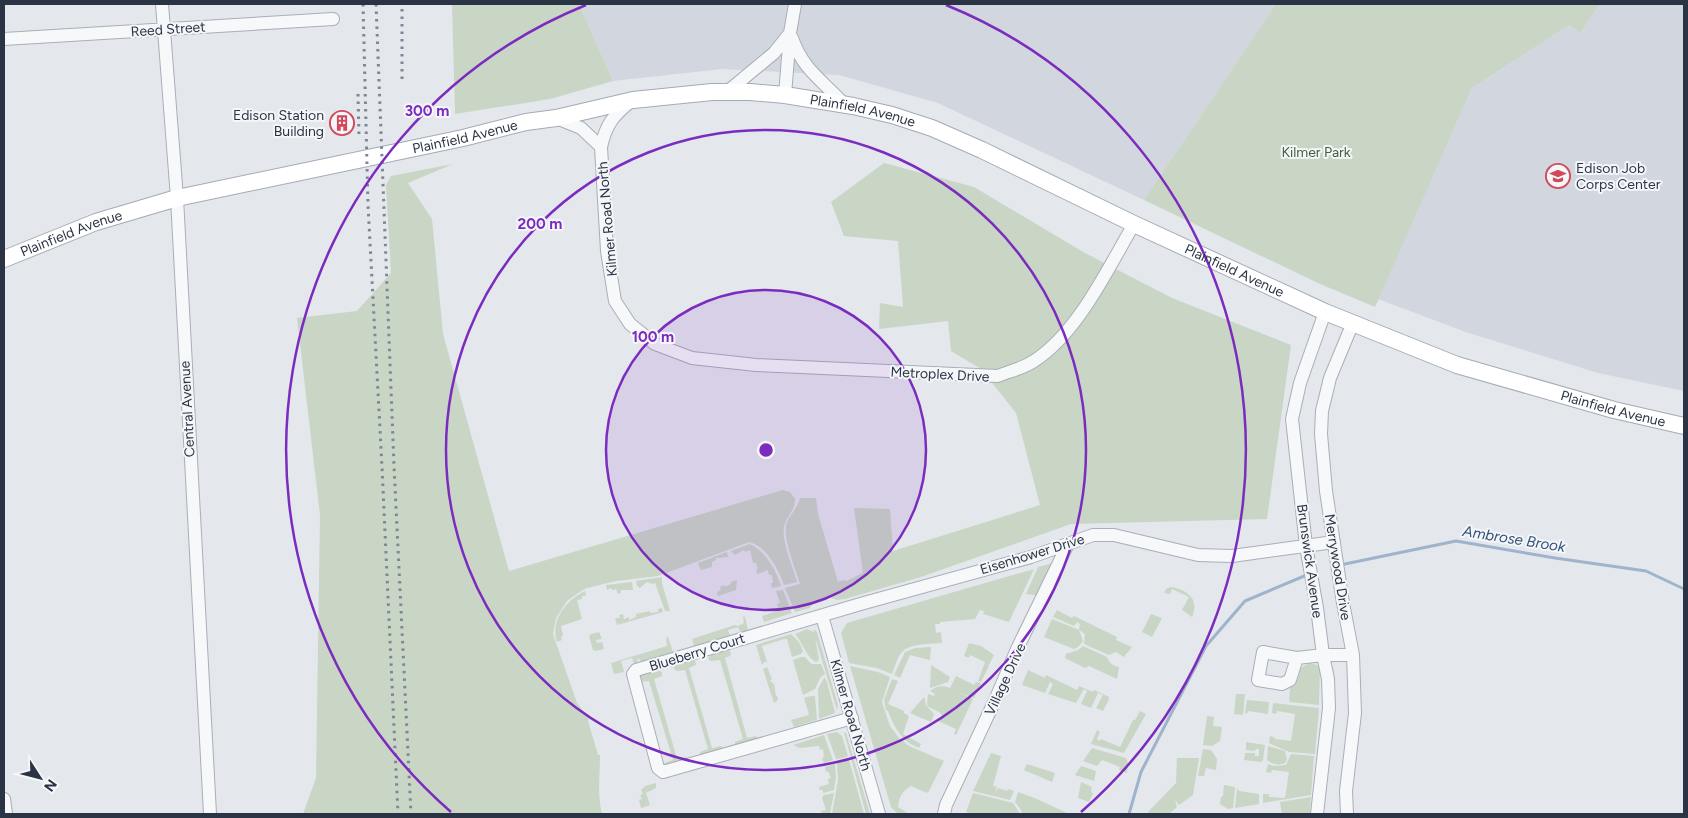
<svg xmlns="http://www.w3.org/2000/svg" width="1688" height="818" font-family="Figtree,sans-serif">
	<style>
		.built { fill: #d2d6de }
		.green { fill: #c9d6c5 }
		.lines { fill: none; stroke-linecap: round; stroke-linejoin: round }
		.stream { stroke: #9fb4cc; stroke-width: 3 }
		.minor-casing { stroke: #a9aeb7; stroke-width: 14 }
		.major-casing { stroke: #a3abb8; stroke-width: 18 }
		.minor { stroke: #f7f8fa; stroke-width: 12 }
		.major { stroke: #fff; stroke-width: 16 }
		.rail { stroke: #7d8696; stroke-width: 3; stroke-dasharray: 2.5 5; stroke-linecap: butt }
		.ring { fill: none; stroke: #7b2cbf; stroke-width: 2.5 }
		.labels { text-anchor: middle; stroke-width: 4; stroke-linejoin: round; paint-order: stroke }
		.street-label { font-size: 14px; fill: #2b3445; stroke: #f4f6f9 }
		.poi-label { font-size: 14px; fill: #2b3445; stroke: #f4f6f9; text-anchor: end }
		.park-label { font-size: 14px; fill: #3f6138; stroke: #f4f6f9 }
		.water-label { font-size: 15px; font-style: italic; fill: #34527a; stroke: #f4f6f9 }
		.centre { fill: #7b2cbf; stroke: #f4f6f9; stroke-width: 2.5 }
		.ring-label { font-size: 15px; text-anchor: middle; font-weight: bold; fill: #7b2cbf; stroke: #f4f6f9; stroke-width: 4; stroke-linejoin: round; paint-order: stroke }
	</style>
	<rect width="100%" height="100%" fill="#e4e7ec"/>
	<!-- built -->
	<path class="built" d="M579,4h697l-132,196 -206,-97 -99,-28 -117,-6 -109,12z
		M1600,4h84v387l-86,-18 -132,-41 -88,-33 94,-211 97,-63 11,8z"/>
	<!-- green -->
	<path class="green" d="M452,4h127l34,77 -63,18 -95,15z
		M1276,4h324l-20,29 -11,-8 -97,63 -97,219 -57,-24 -174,-83z
		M884,163l90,24 111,66 87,45 119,47 -24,174 -196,5 -150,53 -76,22 -8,1 -8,-3 -17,7 -2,4 -15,4 -10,-24 15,-4c-5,-16 -16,-43 -14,-58 1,-9 12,-17 14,-28h16l2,16 20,68 6,-2 2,1 17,-8 -9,-65 36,1 3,42 147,-46 -24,-92 -35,-44 -30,-18 -3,-30 -69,8 1,-26 23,4 -5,-66 -54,-5 -13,-34z
		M453,164l-45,19 24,36 11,115 66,237 274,-81 7,2 5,7c0,12 -9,17 -11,28 -3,14 9,40 13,55l-13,3c-5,-15 -18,-40 -35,-43l-91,34 -42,5 -29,7 -6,3 -14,10 -11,17 -3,16 24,69 12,15 -1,3 10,34h2c0,21 -3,38 2,59h-299l13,-36 4,-263 -23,-197 60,-7 34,-38 -5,-88 5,-9z
		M750,544c16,8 26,26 31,42l-9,2 -1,-5h2l-1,-8h-3l-1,-5 -11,4 -1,-4 2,-1 -2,-6h-3l-3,-13 -5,2 -1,-2 -9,5 -4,-4z
		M727,552l1,5 -12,1v2l-4,2v5l-11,3 -3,-7z
		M1057,562l1,1 -22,31 -1,1 -9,-1 12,-27z
		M1034,569l-25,53 -26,-8 1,-3 -4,-1 -5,9 -35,3v2h-5l1,9 5,-1 1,11c-11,1 -32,0 -40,9 -5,5 -7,15 -10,22l-15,-6 -28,-5 -8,-30 6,-10z
		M662,577v6l8,28h-5l-10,-28 -3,1 -5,-2 -7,6 -3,-2 -1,-5z
		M737,580l-1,10 -18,6 -1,-4 4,-2 -1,-3 4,-2 1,2 6,-3v-2z
		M632,582l1,8h-12v3l-3,1 -2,-5 -3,1 -3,-2 -3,2 -1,-5z
		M1170,587c17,2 30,12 22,30l-10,-7 7,-13 -17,-8 -2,5 -6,-1 2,-4z
		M783,590l9,23 -28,9 -2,-6 17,-6 -2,-6 3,-1 -4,-12z
		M585,591l1,5h-4v3l-5,1 5,19 -21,7 2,10 -2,1 1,3 -5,2c-7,-21 9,-42 28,-51z
		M662,608l1,4 -46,13 -2,-7h5l-1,-3 4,-1 1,5 5,-2v3l7,-3v-3l14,-3v2l8,-1v-3z
		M1057,610l15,8 2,-2 43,21 -1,3 16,7 -8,10 -8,-5 -7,3 -23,-10 -2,-2 1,-9 -6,-4 4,11 -5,6 -4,2 -30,-12 8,-18 27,11 1,-6 -3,-2 -3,4 -21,-9z
		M1151,614l11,4 -10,19 -10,-5z
		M743,616l2,1 3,13 -8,2 -2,-5 -10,3 2,5 -36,11 -2,-7 43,-14 3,1 6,-3z
		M807,629l7,3v-3l3,3 21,73 -1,5 -22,-73 4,23 -3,2c-10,-5 -13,-19 -21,-28z
		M599,632l3,7 -6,1 1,3 5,-1 2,7 -8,2 -3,-1 -4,-14 2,-2z
		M791,634l8,8 4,9 -2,3 -9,3 -5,-18h-3l-22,7 5,16h-3l-2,3 -6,-20z
		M668,637l5,15 -32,10 -2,-3h-2l1,3 -4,2 -2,-6 -11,3 3,11 -10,2 -3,-11 56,-17 -1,-8z
		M969,643l12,3 13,9 -5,10 -2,-1 2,2 -8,16 -3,-1 7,-19 -15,-7 -1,3 -5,-2z
		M1083,646l24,11c2,6 6,9 12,10l-2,12 -28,-13 -4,2 -20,-10 1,-4 12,-4z
		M931,647l-1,13 -20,-5 -10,23 -6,-3 11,-23 10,-4z
		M724,650h5l2,3 -1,3 -5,2 22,80 9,-2 1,1v2l-20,6h-2v-3l8,-3 -23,-79 -9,1 -3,-2 2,-4z
		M801,657h4l6,7h10l4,10 -5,4 -5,11 -12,6 -10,-35z
		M693,660h2l1,5 -7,3 23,80 9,-2 2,2 -1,2 -22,6v-4l8,-3 -23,-79 -9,1 -3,-4z
		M1310,663l7,2 3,4 -1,36 -30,-3 1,-14c2,-2 4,-4 6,-6 7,-10 -1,-13 14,-19z
		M931,665l19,12 -2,5 -18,6z
		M850,666l28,6 12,5 -8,25 8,24 9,12 10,8 35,15 -15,30 -2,2 -16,-7c-9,5 -12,11 -13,21l11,7h-11l-7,-7z
		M767,667l5,12 -2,2 4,3 2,12 2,1 -1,4 -3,2 -11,-34z
		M1028,670l17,8 1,-3 31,15 2,-4 14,6 1,-2 15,7v2l-6,12 -7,-3 7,-13 -5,-2 -7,15 -10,-4 6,-13 -3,-2 -8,14 -28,-9 5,-10 -3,-2 -5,11 -23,-8z
		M659,671l3,1v4l-8,3 23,80 10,-2v2l-22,7 -1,-3 9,-3 -24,-79 -8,1 -2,-4 2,-3z
		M956,676l18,9 2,-3 5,1 -7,15 -16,-6 15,7 -17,36 -2,-1 2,-5 -18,-8 4,-6c-3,-5 -11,-5 -15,-10l1,-11 6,2 1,-2 -5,-3c6,-5 12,-6 20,-3z
		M824,678h1l2,4 8,31 -16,6 -1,-30z
		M892,679l6,2 -10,23 16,7v2l5,3 -6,18 18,10 -2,4c-18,-7 -24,-20 -31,-37l-2,-1 -2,-10z
		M1236,694h9l-2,21 -9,-1z
		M811,696h4l2,24 -23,7 -3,-7 18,-5 -5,-17z
		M924,697l2,8 8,9 -3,8 -21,-9z
		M1247,700l22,2 -1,12 -20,-3 -1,3 -2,-1z
		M1273,703l46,5 -4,46 -26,-2 -20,-9 1,-7 4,1 1,2 16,2 4,-27 -18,-3 -1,3 -4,-1z
		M1140,711l6,3 -22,39 -33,-9 6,-14 3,2 -3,7 2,2 2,-2 19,8 13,-27h2z
		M1207,716l7,1 -1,9 9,1 -2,14 -8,5 -9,-1z
		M837,732l5,4 6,20 -5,2 -7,1 -9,-25z
		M844,732l2,1 24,81h-4z
		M824,735l9,25 -9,3 -2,-5 2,-1 -1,-8 -3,1 -1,-4 -19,2 -7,-3z
		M1246,742l19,3 -2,15 -2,2 -17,-2 1,-7h10v3h4v-7h-3l-1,2 -9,-1z
		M1268,746l17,5 2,8 -2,4c-6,3 -14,1 -18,-3z
		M1092,748l34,10 2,5 -1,10 -8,-3 1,-3 -18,-7 -5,6 -14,-5z
		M1203,749l8,1 6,9 -1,11 -10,-2 -2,8h-6z
		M991,753l10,3 -8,30 4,1 -2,7 3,-6 9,3 2,-2 5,2 -4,9 -37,-9z
		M1291,754l23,2 -3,39 -48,8v-9h6v3l16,1 4,-26 -17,-2 -1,3 -5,-1 2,-8 6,2 12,-1z
		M1177,758h22l-6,37 -14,10 -4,-5 2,7 -8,7h-17l-4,-2 28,-29z
		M849,760l15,54h-32l6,-34 -1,-17z
		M835,764l1,13 -2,13 -11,3v-3h-3l-1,-3 10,-3 -1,-5 3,-1 -3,-7 -2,1 -1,-5z
		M1027,764l28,9 -3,9 -28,-12z
		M1081,766l15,5 -2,10 -19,-6z
		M1081,782l11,5 -1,4 2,3 -4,8 -11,-4z
		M656,783v5l-10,5 4,12 -9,3 -2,-8 3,-1 -2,-4 3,-1 -2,-4 4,-4z
		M1224,785l11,2 -2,21 -5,1 -8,-5 1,-7 2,-1z
		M1237,788l2,3 20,3v10l-24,4z
		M1018,792l19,7 32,15h-47l-1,-4 -6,-8z
		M834,793l-4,20 -1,1h-7l-1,-3 5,-1 -4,-12 2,-3z
		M973,793l40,10 7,11h-45l-9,-2z
		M1311,797l-1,17h-28l-2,-12z"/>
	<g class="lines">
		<!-- stream -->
		<path class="stream" d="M1340,565l116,-24 99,17 91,13 38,18
			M1129,814l12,-42 65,-126 39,-45 64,-27"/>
		<defs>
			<path id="minor" d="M162,4l15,194 33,616
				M792,38c11,32 30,42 52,66
				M4,39l329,-20
				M727,92l47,-39 16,-20
				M785,95l5,-62 5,-29
				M631,101c-18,15 -25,23 -30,46l6,104 8,50 15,23 25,20 37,14 64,7 242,11c12,-5 26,-8 36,-15 44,-28 74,-93 100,-137
				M556,118l25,10 20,19
				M822,616l57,198
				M1297,658l-7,22 -8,4 -24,-4 5,-28 34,6 26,-3h30
				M852,718l-189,54 -5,-4 -25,-94 3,-4 228,-67 167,-46 62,-22h21l84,20 34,1 102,-14
				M4,799l2,15
				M944,814l2,-9 50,-107 22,-51 50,-103
				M1317,814l12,-106 -1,-29 -5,-24 -6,-47 -11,-62 -14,-127 8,-36 25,-71
				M1347,814l-1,-23 9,-78 -2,-58 -10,-52 -17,-112 -5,-57 1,-23 8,-33 22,-53"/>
			<g id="major">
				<path id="s1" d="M4,259l92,-37 81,-24 286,-60 63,-16 30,-4 77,-18 79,-8h38l35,3 68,11 39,9 40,13 50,22 152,74 191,88 132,53 157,45 70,16"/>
			</g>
		</defs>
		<!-- minor casing -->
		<use href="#minor" class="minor-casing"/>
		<!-- major casing -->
		<use href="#major" class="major-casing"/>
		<!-- minor -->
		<use href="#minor" class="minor"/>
		<!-- major -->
		<use href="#major" class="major"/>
		<!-- rail -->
		<path class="rail" d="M363,4l5,201 14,262 16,347
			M376,4l18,462 17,348
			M402,79v-75
			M358,94l1,42"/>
	</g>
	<!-- distance rings -->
	<circle cx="766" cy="450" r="160" fill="#7b2cbf" fill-opacity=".12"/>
	<g class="ring">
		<circle cx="766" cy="450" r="160"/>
		<circle cx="766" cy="450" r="320"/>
		<path d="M451 812A480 480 0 0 1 586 5M946 5A480 480 0 0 1 1081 812"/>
	</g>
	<!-- icons -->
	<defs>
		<symbol id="building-ring" viewBox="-11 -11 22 22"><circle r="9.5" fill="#f4f6f9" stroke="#d1495b" stroke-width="1.5"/><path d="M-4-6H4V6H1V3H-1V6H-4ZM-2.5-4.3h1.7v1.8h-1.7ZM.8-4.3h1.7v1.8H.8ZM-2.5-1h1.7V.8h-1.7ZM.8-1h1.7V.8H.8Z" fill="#d1495b"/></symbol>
		<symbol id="university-ring" viewBox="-11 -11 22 22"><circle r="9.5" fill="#f4f6f9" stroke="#d1495b" stroke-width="1.5"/><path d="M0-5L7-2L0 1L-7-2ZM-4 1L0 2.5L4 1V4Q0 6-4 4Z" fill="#d1495b"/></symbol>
	</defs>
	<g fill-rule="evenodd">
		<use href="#building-ring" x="328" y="109" width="28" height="28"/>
		<use href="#university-ring" x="1544" y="162" width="28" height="28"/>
	</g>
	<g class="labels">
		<!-- street labels -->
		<g class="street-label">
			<text transform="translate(168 29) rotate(-4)" y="5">Reed Street</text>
			<text dy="5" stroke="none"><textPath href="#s1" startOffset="882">Plainfield Avenue</textPath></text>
			<text dy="5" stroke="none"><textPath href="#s1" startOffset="478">Plainfield Avenue</textPath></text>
			<text transform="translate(607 219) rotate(-95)" y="5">Kilmer Road North</text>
			<text dy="5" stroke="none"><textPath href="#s1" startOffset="72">Plainfield Avenue</textPath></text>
			<text dy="5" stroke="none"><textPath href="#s1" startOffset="1288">Plainfield Avenue</textPath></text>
			<text transform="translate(940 374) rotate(3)" y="5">Metroplex Drive</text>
			<text dy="5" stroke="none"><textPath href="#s1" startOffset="1692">Plainfield Avenue</textPath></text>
			<text transform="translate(187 409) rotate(-93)" y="5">Central Avenue</text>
			<text transform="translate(1032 554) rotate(-17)" y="5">Eisenhower Drive</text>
			<text transform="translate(1310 561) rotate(82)" y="5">Brunswick Avenue</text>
			<text transform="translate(1338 567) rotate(81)" y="5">Merrywood Drive</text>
			<text transform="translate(697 652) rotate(-17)" y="5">Blueberry Court</text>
			<text transform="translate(1005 679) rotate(-65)" y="5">Village Drive</text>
			<text transform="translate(851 715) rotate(74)" y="5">Kilmer Road North</text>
		</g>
		<!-- poi labels -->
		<g class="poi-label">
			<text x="324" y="120">Edison Station<tspan x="324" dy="16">Building</tspan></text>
			<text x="1576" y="173" text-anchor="start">Edison Job<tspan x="1576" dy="16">Corps Center</tspan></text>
		</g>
		<!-- park labels -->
		<g class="park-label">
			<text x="1316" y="157">Kilmer Park</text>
		</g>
		<!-- water labels -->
		<g class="water-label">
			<text transform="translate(1514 539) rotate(9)" y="5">Ambrose Brook</text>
		</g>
	</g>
	<circle cx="766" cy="450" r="8" class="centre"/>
	<g class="ring-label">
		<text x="427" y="116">300 m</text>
		<text x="540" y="229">200 m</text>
		<text x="653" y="342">100 m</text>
	</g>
	<!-- border -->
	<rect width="1688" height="818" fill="none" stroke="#2b3445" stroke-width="10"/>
	<!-- north arrow -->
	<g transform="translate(40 778) rotate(126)" stroke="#f4f6f9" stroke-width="4" paint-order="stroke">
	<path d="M0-4L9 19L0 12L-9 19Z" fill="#2b3445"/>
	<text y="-8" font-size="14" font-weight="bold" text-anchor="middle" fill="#2b3445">N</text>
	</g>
</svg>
